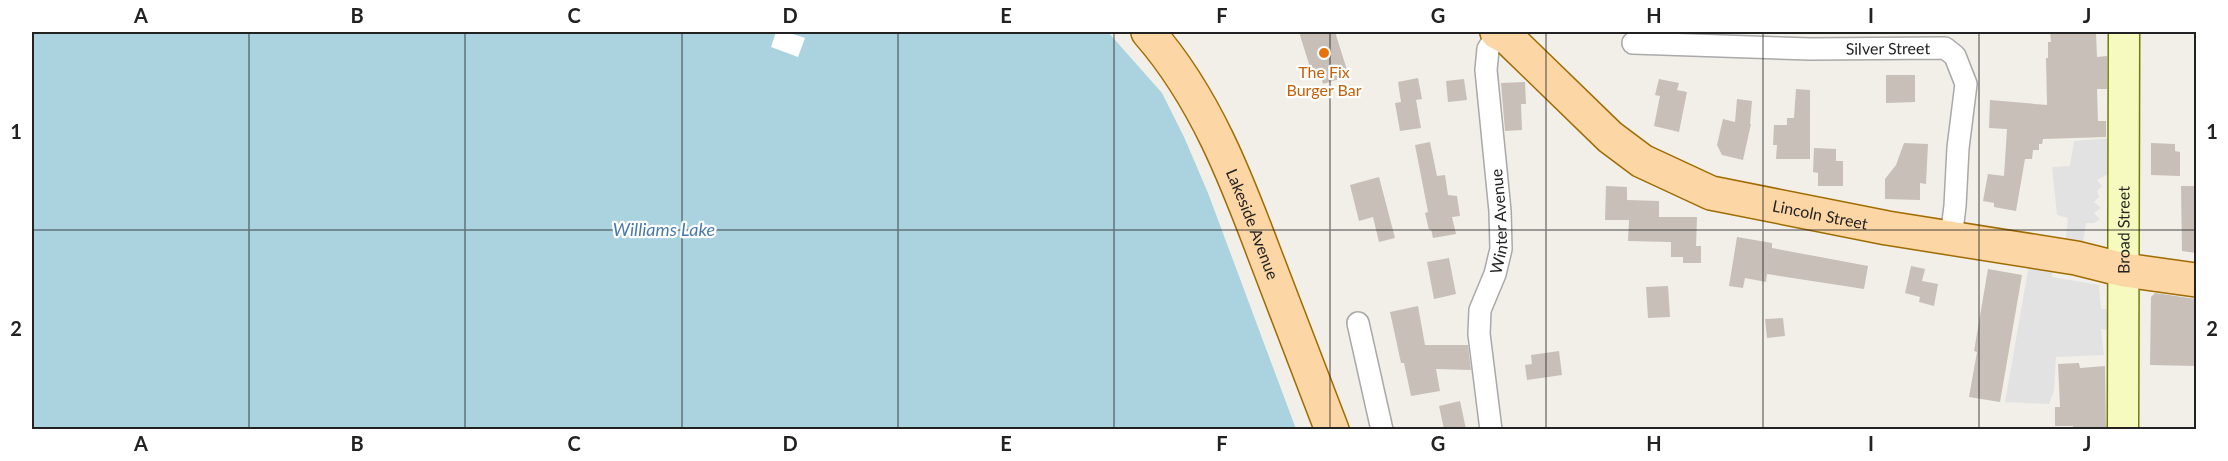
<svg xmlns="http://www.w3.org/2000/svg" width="2228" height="461" font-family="Lato,sans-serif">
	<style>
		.parking { fill: #e2e2e2 }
		.water { fill: #aad3df }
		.pier { fill: #fff }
		.building { fill: #c7bfb8 }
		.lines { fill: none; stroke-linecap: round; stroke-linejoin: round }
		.street-casing { stroke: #a9a9a9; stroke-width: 24 }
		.secondary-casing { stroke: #707d05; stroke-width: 33 }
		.primary-casing { stroke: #a06b00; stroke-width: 36 }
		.street { stroke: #fff; stroke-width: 21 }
		.secondary { stroke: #f7fabf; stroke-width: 30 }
		.primary { stroke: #fcd6a4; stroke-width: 33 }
		.grid { fill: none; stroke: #222; stroke-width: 1.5; stroke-opacity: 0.55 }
		.food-dot { fill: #e8710a; stroke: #fff; stroke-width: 2 }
		.labels { text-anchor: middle; stroke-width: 4.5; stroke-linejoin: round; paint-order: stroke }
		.street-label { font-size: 16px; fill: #222; stroke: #fff }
		.food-label { font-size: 16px; fill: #c56008; stroke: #fff }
		.water-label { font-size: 18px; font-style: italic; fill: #4a7aab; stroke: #fff }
		.neatline { fill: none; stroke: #222; stroke-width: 2 }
		.grid-label { font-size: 20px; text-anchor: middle; font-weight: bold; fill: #222 }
	</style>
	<rect width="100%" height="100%" fill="#f2efe9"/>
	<!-- parking -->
	<path class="parking" d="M2110,138v35l-13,7 5,6 -5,5 2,6 -5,5 7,6 -7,5 6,6 -6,4h-8l-3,20 -18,2 3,-27 -11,-3 -5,-48 18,-1 4,-25z
		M2029,265l23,3v9l47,8 2,24 15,1 -1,21 -14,-2 3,26 -48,2 -2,34 -5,13 -44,-2z"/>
	<!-- water -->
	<path class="water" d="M32,32h1076l54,61 22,44 24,56 88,236h-1264z"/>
	<!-- pier -->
	<path class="pier" d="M776,32h11l18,6 -7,19 -27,-10z"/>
	<!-- building -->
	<path class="building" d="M1299,32h36l14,44 -26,8 -3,-10 -7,3z
		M2050,32h46l1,25 10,-1v33h-10l1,32h8v16l-63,2 -1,5h-3v6h-6l-1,9h-7l-9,52 -22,-4v-4l-11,-2 5,-27 16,2 3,-47 -18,-1 1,-28 57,5 -1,-47h2v-16h3z
		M1886,75h29v27l-29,1z
		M1418,78l4,21 -6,1 5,28 -21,3 -5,-28 6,-1 -3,-20z
		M1464,79l3,21 -19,2 -2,-21z
		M1659,79l20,4 -2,7 10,2 -8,40 -25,-6 6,-30 -5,-1z
		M1525,82l1,22h-5l1,26 -17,1 -4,-48z
		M1796,89l14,1v69h-34l1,-14h-4l1,-20h13v-7h7z
		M1737,99l15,2 -2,23h1l-8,36 -21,-5 -5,-10 6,-26 12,3z
		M1430,142l7,34 8,-1 3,20 9,1 3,20 -8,1 4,17 -23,4 -2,-9 -2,1 -4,-17 3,-1 -13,-67z
		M1904,143l24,1 -2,40 -6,-1v17l-35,-1v-20l11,-14z
		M2151,143l24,1v7l5,1v24l-29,-1z
		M1814,148l22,1v12h7v25h-25v-13l-5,-1z
		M1379,177l16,61 -16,4 -6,-25 -14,4 -9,-36z
		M1606,186l21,1v13l32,1v16h38l-1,29h5v17h-18v-6h-12v-15l-43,-1 1,-21h-24z
		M2181,186h15v67l-14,-2z
		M1737,237l35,6v5l96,18 -4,23 -97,-15 -1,8 -21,-4 -2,10 -14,-2z
		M1449,258l7,36 -22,5 -7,-37z
		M1911,266l14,3 -3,12 16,3 -4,22 -15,-4 1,-5 -15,-4z
		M1988,269l34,6 -22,127 -31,-5 8,-45 -3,-1z
		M1668,286l2,31 -22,1 -2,-31z
		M2155,293l41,6v67l-46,-1 1,-68z
		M1418,306l7,39h43l3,25 -35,-1 4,22 -29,5 -7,-33h-3l-11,-51z
		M1783,318l2,18 -18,2 -2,-19z
		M1559,351l3,24 -35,5 -2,-15 7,-1 -1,-9z
		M2079,363l1,5 25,-2 1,63h-33v-3h-18v-19h5l-2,-43z
		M1460,401l6,28h-22l-5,-23z"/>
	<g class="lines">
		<defs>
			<g id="street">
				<path id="s1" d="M1633,43l177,6 135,-1 10,8 11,28 -8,64 -3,58 -4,32"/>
				<path d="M1358,323l24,107"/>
				<path id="s2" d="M1491,430l-12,-96 1,-24 15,-36 6,-25 -1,-38 -14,-141 2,-21 11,-17"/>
			</g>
			<g id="secondary">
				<path id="s3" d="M2123,430l1,-398"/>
			</g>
			<g id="primary">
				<path id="s4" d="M1148,32c57,65 88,146 118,226 22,57 44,114 66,172"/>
				<path id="s5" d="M1497,32l11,6 102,99 32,24 69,32 176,35 189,30 48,12 72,10"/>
			</g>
		</defs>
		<!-- street casing -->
		<use href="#street" class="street-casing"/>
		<!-- secondary casing -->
		<use href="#secondary" class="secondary-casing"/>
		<!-- primary casing -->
		<use href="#primary" class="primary-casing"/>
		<!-- street -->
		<use href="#street" class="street"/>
		<!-- secondary -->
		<use href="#secondary" class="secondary"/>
		<!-- primary -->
		<use href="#primary" class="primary"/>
	</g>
	<!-- grid -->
	<path class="grid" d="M249,32v398M465,32v398M682,32v398M898,32v398M1114,32v398M1330,32v398M1546,32v398M1763,32v398M1979,32v398M32,230h2164"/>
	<!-- markers -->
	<circle class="food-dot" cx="1324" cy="53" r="6"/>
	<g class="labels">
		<!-- street labels -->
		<g class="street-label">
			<text dy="6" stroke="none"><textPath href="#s1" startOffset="255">Silver Street</textPath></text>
			<text dy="6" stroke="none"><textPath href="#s5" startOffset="382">Lincoln Street</textPath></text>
			<text dy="6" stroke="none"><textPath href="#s2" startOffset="213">Winter Avenue</textPath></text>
			<text dy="6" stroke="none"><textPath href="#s4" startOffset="220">Lakeside Avenue</textPath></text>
			<text dy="6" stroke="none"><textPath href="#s3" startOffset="200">Broad Street</textPath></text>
		</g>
		<!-- food labels -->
		<g class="food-label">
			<text x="1324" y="78">The Fix<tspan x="1324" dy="18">Burger Bar</tspan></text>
		</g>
		<!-- water labels -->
		<g class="water-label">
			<text x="664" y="236">Williams Lake</text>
		</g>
	</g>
	<!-- border -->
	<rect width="2228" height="461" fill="none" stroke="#ffffff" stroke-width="66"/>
	<rect x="33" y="33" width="2162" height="395" class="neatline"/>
	<g class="grid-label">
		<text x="141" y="23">A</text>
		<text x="357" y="23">B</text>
		<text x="574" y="23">C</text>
		<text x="790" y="23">D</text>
		<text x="1006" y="23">E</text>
		<text x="1222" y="23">F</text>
		<text x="1438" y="23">G</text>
		<text x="1654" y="23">H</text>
		<text x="1871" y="23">I</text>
		<text x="2087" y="23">J</text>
		<text x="16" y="139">1</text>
		<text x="2212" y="139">1</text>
		<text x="16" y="336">2</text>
		<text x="2212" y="336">2</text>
		<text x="141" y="451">A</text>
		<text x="357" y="451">B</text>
		<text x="574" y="451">C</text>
		<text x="790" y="451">D</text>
		<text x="1006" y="451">E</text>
		<text x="1222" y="451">F</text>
		<text x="1438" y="451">G</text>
		<text x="1654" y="451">H</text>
		<text x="1871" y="451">I</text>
		<text x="2087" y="451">J</text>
	</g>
</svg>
